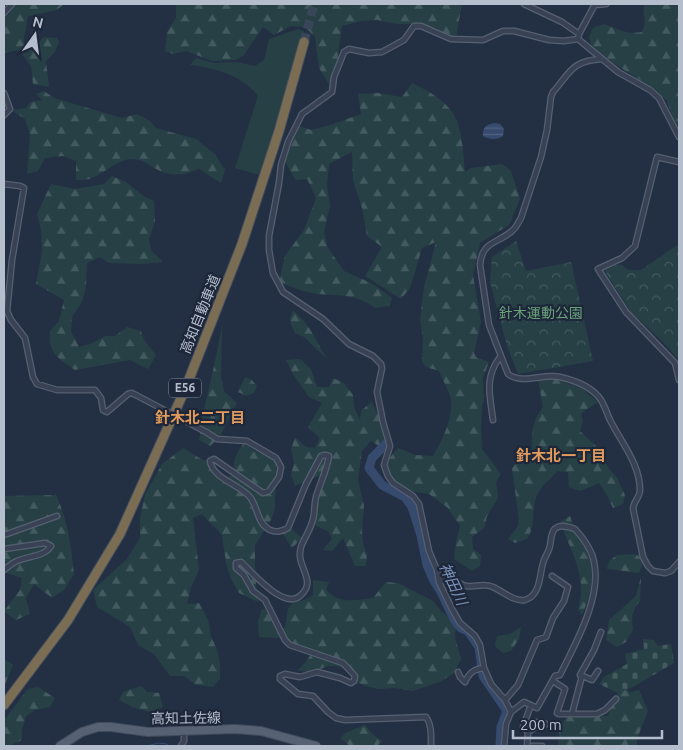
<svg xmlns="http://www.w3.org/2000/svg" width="683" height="750" font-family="Ubuntu,'Noto Sans JP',sans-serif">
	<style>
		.grass { fill: #264045 }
		.forest { fill: url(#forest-firs) }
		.cemetery { fill: url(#cemetery-stones) }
		.park { fill: url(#park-crowns) }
		.water { fill: url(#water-rules) }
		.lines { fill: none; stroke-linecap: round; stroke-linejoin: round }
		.stream { stroke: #364a6d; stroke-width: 1 }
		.river { stroke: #364a6d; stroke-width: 9 }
		.motorway-tunnel { stroke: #394559; stroke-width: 9; stroke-dasharray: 9 4.5; stroke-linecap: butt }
		.minor-casing { stroke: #566071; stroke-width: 7 }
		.primary-casing { stroke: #424b5d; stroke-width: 10 }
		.motorway-casing { stroke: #434d5e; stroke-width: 11 }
		.minor { stroke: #384254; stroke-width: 4.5 }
		.primary { stroke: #566174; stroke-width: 8 }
		.motorway { stroke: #7a6d54; stroke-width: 9 }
		.minor-bridge-casing { stroke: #566071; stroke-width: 7; stroke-linecap: butt }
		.minor-bridge { stroke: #384254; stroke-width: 4.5 }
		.labels { text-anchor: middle; stroke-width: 4.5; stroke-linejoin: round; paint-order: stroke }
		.shield { fill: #1d2739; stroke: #8791a1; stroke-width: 1 }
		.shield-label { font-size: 12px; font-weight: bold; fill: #b5becd }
		.park-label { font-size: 14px; fill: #6aa179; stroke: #1d2739 }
		.street-label { font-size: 14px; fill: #b5becd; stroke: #1d2739 }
		.neighbourhood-label { font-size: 15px; font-weight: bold; fill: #e19b5d; stroke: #1d2739 }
		.water-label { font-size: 15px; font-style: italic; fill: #7a92b8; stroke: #1d2739 }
	</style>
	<defs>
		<pattern id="forest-firs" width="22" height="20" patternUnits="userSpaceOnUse" patternTransform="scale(1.25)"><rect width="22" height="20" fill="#264045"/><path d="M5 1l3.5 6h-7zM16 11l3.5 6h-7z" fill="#435a5f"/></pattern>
		<pattern id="cemetery-stones" width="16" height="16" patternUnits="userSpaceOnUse" patternTransform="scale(1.25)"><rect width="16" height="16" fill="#264045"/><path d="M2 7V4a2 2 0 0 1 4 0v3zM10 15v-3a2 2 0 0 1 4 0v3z" fill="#435a5f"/></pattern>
		<pattern id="park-crowns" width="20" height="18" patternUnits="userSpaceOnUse" patternTransform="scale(1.25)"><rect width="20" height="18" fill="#264045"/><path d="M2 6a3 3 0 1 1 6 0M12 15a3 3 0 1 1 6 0" fill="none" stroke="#435a5f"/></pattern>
		<pattern id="water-rules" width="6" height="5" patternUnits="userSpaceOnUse" patternTransform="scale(1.25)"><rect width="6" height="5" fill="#364a6d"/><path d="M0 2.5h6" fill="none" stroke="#516281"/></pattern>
	</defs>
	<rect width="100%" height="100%" fill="#233044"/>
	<!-- grass -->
	<path class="grass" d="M298,29l6,2 -44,144 -25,-7 23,-72c-16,-21 -43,-28 -68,-31l6,-7 19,5 22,-1 18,4 9,-6 5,-21z"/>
	<!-- forest -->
	<path class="forest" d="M12,4h52l-7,6 -29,6 -4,22v11l-20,4v-36l5,-3z
		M176,4h286l-6,33 -6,-1 -14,-8 -21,-4h-18l-20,-4 -16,1 -19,5 -6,45 -7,13 -10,-16 -4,-31 -10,-10 -14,-1 -17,9 -11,-8 -19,28 -9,5 -23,1 -26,-10 -13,3 -8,-3 2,-19 9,-14z
		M645,4h34v128l-4,-8 -8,-23 -10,-10 -45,-29 -21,-17 -2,-8 4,-9 11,-4c14,5 23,11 38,8 6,-11 -1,-18 3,-28z
		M44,37l13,1 2,4 -4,10 -9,9 3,26 -16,-3 -2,-18 -9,-12 6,-2z
		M412,83c48,23 49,38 53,89l6,-4 31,-4 9,7 9,28 -11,26 -29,18 -7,32 8,47 -7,31 2,4 13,5 -6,16 1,23 -2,5 -1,22 1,21 19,25 -5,8 2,16 -11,18 -3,12 -12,9 1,12 8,6 -1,11 -8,5 -18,-12 2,-17 4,-16 -12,-18 -19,-14 -24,-4 -15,-14 -3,-15 11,-13 18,7 17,1c9,-15 20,-38 18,-55 -1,-10 -9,-21 -12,-30l-13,-4 -4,-5 1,-23 -3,-20 4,-32 12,-45 -14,6 -12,40 -9,11 -36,-23 17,-29 -15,-11 -5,-28 -9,-28 -1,-28 -23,12 -2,20 3,22 -6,26 4,16 16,23 29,13 19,14 -3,8 -14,2c-17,-14 -36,-12 -58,-14 -13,-2 -25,-7 -38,-12l6,-26 19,-26 12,-32 -9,-19 -12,1 -11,-21 9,-35 18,6 22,-6 28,-10 -3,-20 20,-1 24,4z
		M44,91l10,7 68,20 15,-4 13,7 6,7 40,11 19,15 10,16 -4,13 -22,-14c-13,5 -27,9 -41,1 -9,-5 -17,-12 -28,-11 -15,2 -25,14 -38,19 -5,2 -11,2 -16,2v-19l-13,-5 -18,2 -7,13 -11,3 3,-40 -5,-15 -14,-9 15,-2 4,-6 12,-2 -6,-6z
		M112,176l14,6 19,15 9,4 1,21 -6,17 2,11 12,12 -22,2 -32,-1 -9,-6 -13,6 -1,23 -4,16 -10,15 -1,15 8,15 11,-3 16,-8h9l12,-9 14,4 3,9 12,15 -8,14 -18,-9 -55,10c-18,-13 -26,-16 -25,-39l9,-10 5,-21 -28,-16 6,-33 -1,-22 -4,-15 14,-30 24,5 29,-5z
		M293,310c7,6 13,13 18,21 6,9 10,19 16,28l-23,-22 -9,-4 -4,-8 -1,-7z
		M222,325l-1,52 3,14 13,12 -18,35 -9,8 -11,-6c2,-9 2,-18 4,-27 7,-29 14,-58 19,-88z
		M300,359l11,10 6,18h12l4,-9 11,5 9,12 1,12 6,13 1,-9 10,-9c6,10 15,24 17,36l-6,10 -11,-7 -9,10 -4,29 6,25 -2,26 1,12 4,12 -1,11h-11l-12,-28 -11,13 -9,-1 9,-11 -4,-8 -12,-5 -3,-7 5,-7 -1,-10 2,-26 -24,10 -4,-11 3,-13 -3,-13 4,-12 11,10 9,1 5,-10 -12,-11 14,-24 -13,-6 -16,-23 -7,-14z
		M245,377l6,2 6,7 -3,7 -8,3 -8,-4z
		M555,379l27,10 16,13 -17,11 2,8 -3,10 16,15 13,23 7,7 9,19 -2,9 -10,4 -6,-13 -8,-12 -19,8 -11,-4 -1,-15 -11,-1c-5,7 -15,14 -19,22 -8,16 -1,31 -11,46l-12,4 -7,-4 10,-13 1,-6 -7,-52 10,-12 10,-7c-1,-18 1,-28 11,-42l-5,-27z
		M244,443l11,8 23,10 -3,37v10l-4,12 -16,25v29l3,28 -19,-9 -8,-14 -5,-16 -4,-28 -20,-21 -9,4 6,52 -8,17 -4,17 12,-1 9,17 3,16 6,14 3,12v17l-7,8 -17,-2 -12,-9h-14l-16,-22 -16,-9 -8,-18 -33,-20 -4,-17 34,-31 13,-21v-20l5,-23 17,-31 21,-16 18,11 11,4 13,15 9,-3c-1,-15 1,-20 10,-32z
		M56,495c12,26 15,51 18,79l-10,16 -12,8 -18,-14 -8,14 4,16 -14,6 -12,-9 16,-21 2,-12 -15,-5h-3v-77z
		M570,516c4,14 9,19 15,31 11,22 7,46 -3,68l-4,-6c10,-32 -7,-57 -18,-87z
		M287,525l15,13 -10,10 -9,-14z
		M634,554l5,2 4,8 -4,9 -32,-4 2,-8 8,-6z
		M641,577l-1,24 -5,6 -3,10 1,13 -7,12 -9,5 -11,-7 3,-20 27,-24z
		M313,580l16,2 -3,7c12,16 29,11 47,9l13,-16 12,1 35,18 9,11 14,11 -1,15 6,21 -7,14 -14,9 -28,9 -17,-3 -17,1 -13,-3 -9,-4 -6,-10 -13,-6h-10l-15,7 -14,-3 7,-7 8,-12c-15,0 -21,-2 -31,-13l-23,-1 -1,-16 4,-12 7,1 6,18h10l3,-20 5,-5 11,-3 9,-5z
		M521,627l-2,12 -8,12 -8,2 -8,-7 2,-10 13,-2z
		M4,659l9,6 -9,22z
		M141,686l6,6 12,1 4,14 -13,5 -18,-5 -13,-7 4,-8z
		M38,687l17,11 -5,9 -15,3 -9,6 -4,14v10l-13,6h-5v-26l24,-31z
		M624,687l6,5 9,-2 9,21 -11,28v7h-79l2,-21 7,-8 41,-1 6,-18z
		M365,725l7,9 10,7 -4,4 -28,1 -10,-8 7,-6z"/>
	<!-- cemetery -->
	<path class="cemetery" d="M643,639l11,1 4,6 13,-2 3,19 -41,24 -15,6 -19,-9 5,-7 23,-13 -2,-10 19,-5z"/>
	<!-- park -->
	<path class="park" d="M516,241l10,30 45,-9 22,99 -75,13 -11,-28 -17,-64 2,-25z
		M679,244v116l-17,-19 -31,-29 -27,-42 15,-6 11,6h11z"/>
	<!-- water -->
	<path class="water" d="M495,123l5,1 4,5 -1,7c-5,4 -14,4 -20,0 -1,-9 4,-12 12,-13z"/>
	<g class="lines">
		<!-- stream -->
		<path class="stream" d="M117,746h9
			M147,746l11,-3 9,1 1,2"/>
		<!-- river -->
		<path class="river" d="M386,444l-14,14 -3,10 13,17 23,12 7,10 9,28 6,30 6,14 7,11 15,31 6,7 7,3 11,16 4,29 24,35 -6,16 -1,19"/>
		<!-- motorway-tunnel -->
		<path class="motorway-tunnel" d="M304,42l10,-38"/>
		<defs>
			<path id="minor" d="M524,4l38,18 17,12
				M606,4l-11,1 -1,1 -15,28 -1,5 40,33 32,18 9,8 20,39
				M4,13l8,-9
				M602,59c-30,2 -31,12 -49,33l-2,5 -4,33 -6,27 -20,61c-3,5 -5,10 -9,13 -15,13 -30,10 -32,34l9,60 19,49c15,11 35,-1 52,3 13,3 29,9 38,19 6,6 8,16 12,24 11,22 30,44 30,70 0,7 -6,11 -7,18l10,49 5,9 5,5 12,2 6,-2 8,-9
				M4,93l6,16 -6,6
				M679,162l-22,-5 -22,89 -13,12 -24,11 28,43 49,51 4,17
				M4,184l16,2 4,2 -12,72 -5,51 4,9 14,18 8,39 4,7 20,6h38l6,8 2,12 4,2 21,-18 4,-1
				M493,420c-3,-24 -9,-42 7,-63
				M206,432l11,7 30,2 29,17 5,9 -2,10 -10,14 -6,2 -49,-34 -4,2c3,18 29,23 40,36 8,10 7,27 20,33 7,3 12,1 18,-2l18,-44 15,-28 4,-1 4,1c-2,14 -9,27 -13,41 -2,7 -1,15 -3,22 -2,10 -9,19 -12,28 -4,13 4,21 6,33 1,5 -1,10 -5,14 -16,19 -49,-21 -61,-32l-5,1v5l8,7 9,16 12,9 20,40 5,5 53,18 12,13 -1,5 -3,2 -11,-5 -23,-6 -17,5 -15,-3 -5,2v3l18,15 15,2 15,16 8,6 9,2 81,-3c6,8 5,20 5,29
				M4,535l53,-19
				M4,549l41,-6 6,3c-7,11 -23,10 -34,15 -5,2 -9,6 -13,9
				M439,582l11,-6c5,3 11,10 17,10 9,1 17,-3 26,1 9,4 21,15 32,13 17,-5 14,-28 19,-40 2,-5 5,-9 6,-14 1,-6 1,-15 6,-18 5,-4 13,-1 19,1 8,9 17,21 19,33 8,36 -19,82 -34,113l-5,1 -18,32 -13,-6 -13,10 -5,12 -2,22
				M598,671l-6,9 -12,-5 14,-25 7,-18
				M458,672l2,5 5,5c4,-9 9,-13 19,-14
				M553,681l12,8 -8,24 2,1h38l8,-4 11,-11
				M505,700l13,-15 19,-45 9,-3 7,-19 11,-17 4,-14 -16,-11
				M511,712l-6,-12 -14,-16 -7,-16 -4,-23 -5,-9 -15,-13 -8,-14 -13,-27 -2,-12 -8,-19 -10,-47 -6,-8 -20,-13 -5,-7 -4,-11 6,-19 -7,-24 -6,-30 5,-24 -1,-4 -8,-8 -24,-12 -26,-25 -40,-27 -10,-19 -4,-23v-14l10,-53 2,-18 7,-23 14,-28 30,-22 2,-15 10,-25 5,-3 20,4 13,-1 22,-12 10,-14h7l30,13 32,1 20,-9h11l35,9 15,1 14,-2
				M572,714l10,-38
				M528,732l-5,-5 8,-22
				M181,746l3,-5v-10
				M527,746l1,-14 5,-3 3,-7 10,2
				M532,746h10"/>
			<path id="primary" d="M60,746l22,-14 16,-5h13l37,5 87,-3 26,2 55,15"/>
			<path id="motorway" d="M4,705l64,-85 52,-86 66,-147 56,-143 37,-113 25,-89"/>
		</defs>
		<!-- minor casing -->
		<use href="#minor" class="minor-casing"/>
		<!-- primary casing -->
		<use href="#primary" class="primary-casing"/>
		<!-- motorway casing -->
		<use href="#motorway" class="motorway-casing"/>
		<!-- minor -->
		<use href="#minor" class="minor"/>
		<!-- primary -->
		<use href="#primary" class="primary"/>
		<!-- motorway -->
		<use href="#motorway" class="motorway"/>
		<defs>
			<path id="minor-bridge" d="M132,393l74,39"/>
		</defs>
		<!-- minor-bridge casing -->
		<use href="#minor-bridge" class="minor-bridge-casing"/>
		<!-- minor-bridge -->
		<use href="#minor-bridge" class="minor-bridge"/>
	</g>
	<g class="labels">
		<!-- shield labels -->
		<rect class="shield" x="169" y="378.5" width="32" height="19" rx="4"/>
		<g class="shield-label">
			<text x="185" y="392">E56</text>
		</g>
		<!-- park labels -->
		<g class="park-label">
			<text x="541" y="318">針木運動公園</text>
		</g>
		<!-- street labels -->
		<g class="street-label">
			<text transform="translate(200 314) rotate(-68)" y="5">高知自動車道</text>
			<text transform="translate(186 718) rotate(-1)" y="5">高知土佐線</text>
		</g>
		<!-- neighbourhood labels -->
		<g class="neighbourhood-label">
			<text x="200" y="423">針木北二丁目</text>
			<text x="561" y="461">針木北一丁目</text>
		</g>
		<!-- water labels -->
		<g class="water-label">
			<text transform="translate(453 584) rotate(65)" y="5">神田川</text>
		</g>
	</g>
	<!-- border -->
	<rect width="683" height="750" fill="none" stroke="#b5becd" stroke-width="10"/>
	<!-- north arrow -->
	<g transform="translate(35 35) rotate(14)" stroke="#1d2739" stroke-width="4" paint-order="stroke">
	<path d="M0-4L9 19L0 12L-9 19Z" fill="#b5becd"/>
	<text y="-8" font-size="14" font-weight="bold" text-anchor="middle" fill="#b5becd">N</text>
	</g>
	<!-- scale -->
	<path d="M513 730v8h149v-8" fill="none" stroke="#b5becd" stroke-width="2.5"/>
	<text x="520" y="730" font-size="15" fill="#b5becd" stroke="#1d2739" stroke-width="4" paint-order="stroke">200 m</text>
</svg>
